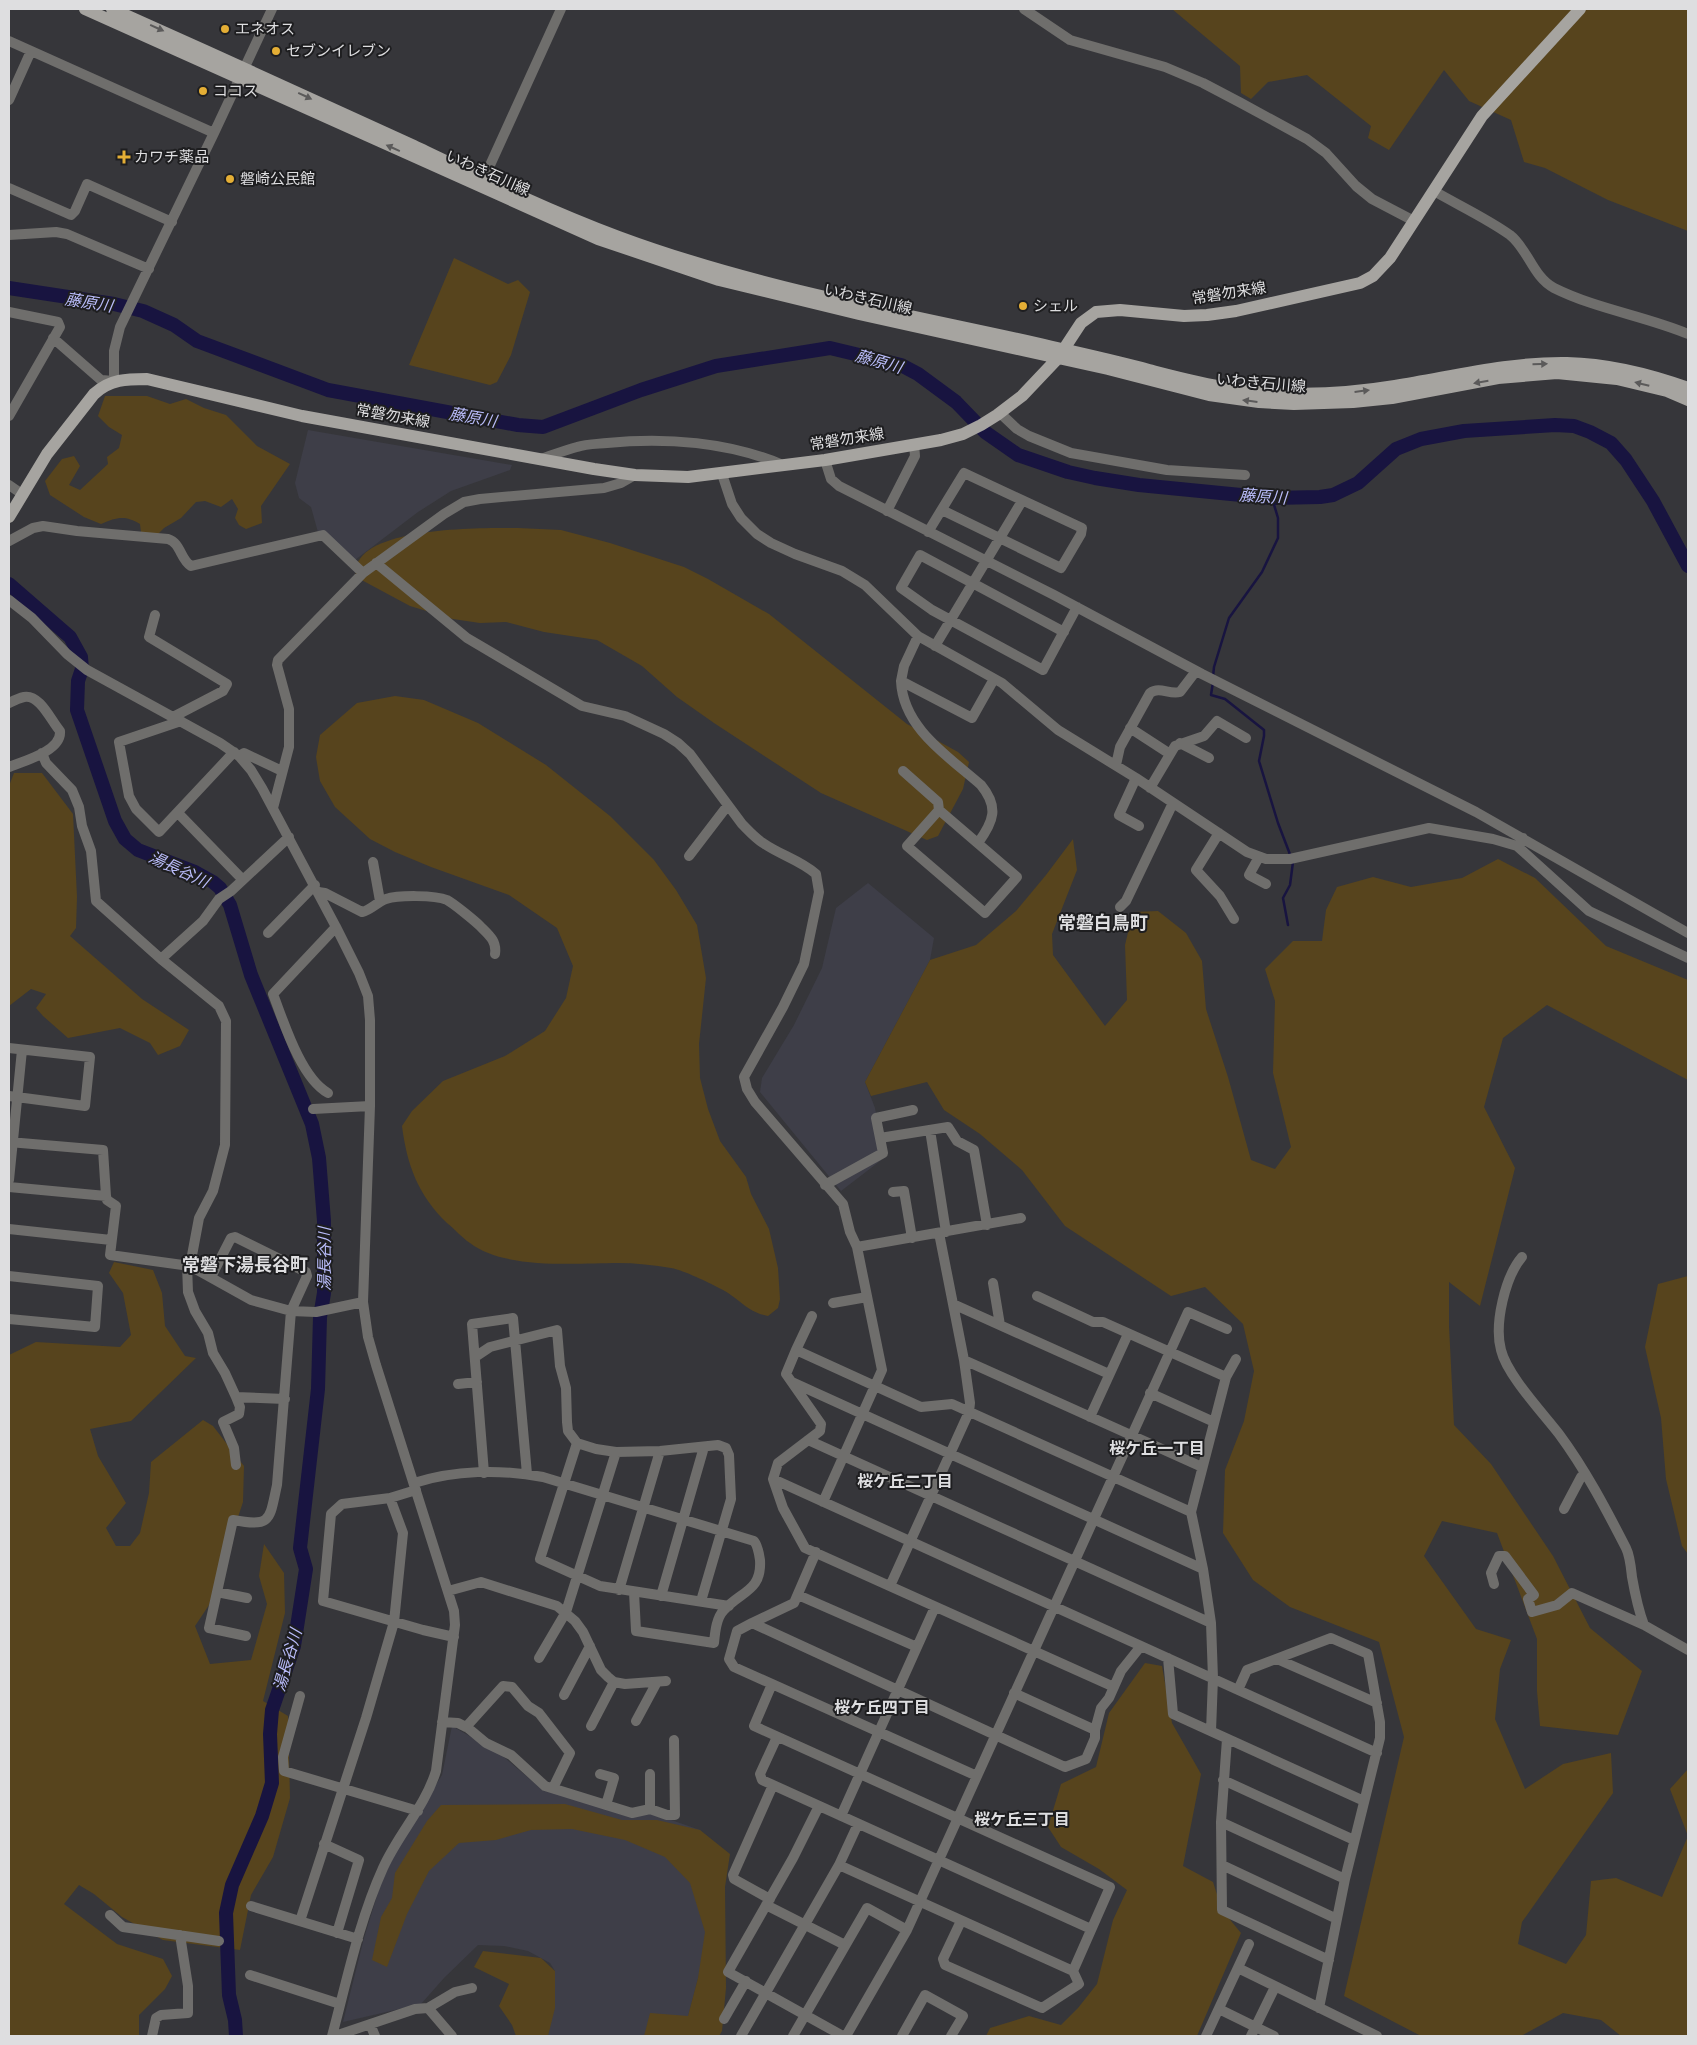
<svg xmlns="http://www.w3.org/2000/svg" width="1697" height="2045" font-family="Montserrat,'Noto Sans JP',sans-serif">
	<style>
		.built { fill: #3e3e48 }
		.green { fill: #57441d }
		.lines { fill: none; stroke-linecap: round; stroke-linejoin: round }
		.stream { stroke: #181440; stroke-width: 2.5 }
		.river { stroke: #181440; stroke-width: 14 }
		.minor { stroke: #6f6e6c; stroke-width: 10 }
		.major { stroke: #a6a4a0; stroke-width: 12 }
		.oneway { fill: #5b5a5a }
		.poi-dot { fill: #e4ae35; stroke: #1e1e20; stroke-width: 2 }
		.labels { text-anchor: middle; stroke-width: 4; stroke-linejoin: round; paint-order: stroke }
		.poi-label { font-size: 15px; fill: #dedee0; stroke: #1e1e20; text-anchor: start }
		.street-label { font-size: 15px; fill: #dedee0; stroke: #1e1e20 }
		.water-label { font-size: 16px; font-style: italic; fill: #b9bcfa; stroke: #1e1e20 }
		.neighbourhood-label { font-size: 16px; font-weight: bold; fill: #dedee0; stroke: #1e1e20 }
		.quarter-label { font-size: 18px; font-weight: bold; fill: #dedee0; stroke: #1e1e20 }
	</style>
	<rect width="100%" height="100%" fill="#36363a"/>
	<!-- built -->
	<path class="built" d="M308,430l204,35 -2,5 -59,21 -33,21 -63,48 -36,-24 -8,-29 -12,-9 -4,-15z
		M868,883l66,55 -4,22 -65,122 10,26 9,50 -43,33 -81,-99 2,-14 32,-53 28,-57 14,-60z
		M452,1726l47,27 45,38 107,22 49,17 22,32 -9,59 -25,96 -31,19h-116l14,-65 -5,-8 -22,-12 -24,-5 -26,-1 -34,33 -23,26 -78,18 21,-84 17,-55 22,-46 39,-62z"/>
	<!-- green -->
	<path class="green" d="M1172,9h516v222l-80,-31 -63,-32 -21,-6 -13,-42 -42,-19 -25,-31 -55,80 -21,-12 3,-12 -64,-51 -39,7 -17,17 -10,-6 -1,-27z
		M454,258l54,26 10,-4 12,12 -19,63 -14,27 -7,3 -81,-20z
		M105,396h42l23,8 16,-5 18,9 22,7 31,31 33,18 -29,42 1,17 -16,6 -7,-4 -4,-7 3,-9 -6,-10 -11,8 -16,-6 -9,1 -15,16 -17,10 -10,10 -13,-6 -1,-8c-15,-9 -23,-7 -39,0l-17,-7 -34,-22 -5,-14 17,-22 12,-3 6,10 -11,19 11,5 28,-26 -1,-7 12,-9 3,-13 -13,-8 -11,-11z
		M518,528l43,2 49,13 74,24 24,12 61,35 138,110 51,28 11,10 -6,27 -25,47 -11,4 -106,-47 -107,-70 -37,-26 -35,-31 -45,-26 -53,-8 -38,-10 -26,1 -27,-4 -43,-13 -54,-29c-8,-52 129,-49 162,-49z
		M395,696l29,4 54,23 68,42 64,51 44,44 22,30 21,35 9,53 -7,66 1,34 8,31 12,32 26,36 5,17 18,35 9,39 2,31 -2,9 -10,8c-21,-4 -27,-16 -45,-26 -11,-6 -40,-20 -52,-22 -17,-3 -36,-5 -53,-5 -42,0 -113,7 -148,-20 -8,-5 -15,-14 -23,-20 -29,-28 -40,-58 -45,-97l10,-15 31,-30 62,-25 40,-25 21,-33 7,-32 -16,-38 -48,-33 -78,-28 -36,-15 -25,-13 -35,-32 -15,-26 -4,-24 4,-22 37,-32z
		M14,773h28l31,41 4,83 -1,31 -6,8 72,63 47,31 -9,16 -22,9 -8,-12 -30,-15 -52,10 -25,-22 -7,-8 10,-14 -15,-5 -22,17v-220z
		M1073,839l4,31 -25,64 1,21 52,71 22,-26 -2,-55 8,-33 25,-1 28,22 16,28 4,48 22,68 23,83 24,9 16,-22 -18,-74 2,-72 -10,-32 28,-28h29l4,-31 11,-23 36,-10 38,10 51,-9 36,-19 37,19 71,68 82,34v100l-141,-75 -44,33 -19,69 31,61 -35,138 -31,-24v44l5,99 37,39 62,92 37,72 52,43 -24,64 -78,-9 -3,-35v-52l-40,-106 -55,-12 -18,35 52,73 35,11 -11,29 -5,50 30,70 38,-25 48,-11 2,40 -91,129 -4,22 48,20 20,-29 5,-54 25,-3 46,19 26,-61 -18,-47 18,-20v267h-67l-20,-16 -38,-7 -42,23h-100l-77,-40 60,-259 -25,-95 -89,-35 -37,-27 -30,-47 2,-63 19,-49 10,-50 -11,-47 -38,-37 -34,9 -106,-70 -43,-56 -42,-36 -36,-24 -17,-28 -56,14 -6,-14 65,-122 46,-15 40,-34 30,-36z
		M114,1262l39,8 9,23 3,33 20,30 11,2 -65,63 -41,8 8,27 28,47 -20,25 10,18h14l10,-13 9,-40 2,-31 52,-42 10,6 31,40 -1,36 -34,103 -14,21 15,38 41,-4 16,-56 -8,-28 5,-32 20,29 1,40 -22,88 25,15 2,82 -17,59 -22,38 -11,55 -77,-10 -41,-23 -28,-23 -15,-9 -15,19 53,40 46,15 9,17 -7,13 -26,26v21h-130v-681l27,-13 84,5 11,-12 -8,-42 -14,-20z
		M1688,1276v278l-6,-8 -16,-67 -5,-61 -16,-71 13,-63z
		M1145,1663l17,3 10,57 29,51 -18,92 30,16 9,28 19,23 -44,103h-211l4,-8 39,-12 32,9 17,-17 19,-24 16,-64 14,-30 -28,-21 -38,-22 -13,-20 13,-43 35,-17 13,-54z
		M565,1804l57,16h35l43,10 30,24 -5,33 1,101 -4,43 -3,5h-75l6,-23 38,3 10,-38 7,-46 -15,-49 -25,-26 -40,-17 -53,-11 -41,1 -35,10 -37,3 -30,28 -22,43 -20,53 -15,-7 9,-43 11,-19 3,-25 32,-52 14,-16z
		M483,1951l58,7 14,13v37l-7,28h-32l-4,-11 -13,-19 10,-22 -35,-17z"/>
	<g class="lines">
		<!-- stream -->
		<path class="stream" d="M1213,677l1,-10 15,-49 33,-46 16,-34v-20l-6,-20
			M1213,682l-2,13 14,4 39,31v6l-5,25 19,62 13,34
			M1288,925l-5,-27 7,-13 3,-23"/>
		<!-- river -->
		<path class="river" d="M9,288l105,16 29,7 31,14 23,16 131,49 190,35 25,2 98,-37 75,-24 114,-18 71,17 17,9 38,28 29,30 33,23 50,17 27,6 44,7 133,13 48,-1 13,-2 25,-12 38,-34 25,-10 43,-8 91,-6 19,1 16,6 21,11 15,17 27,41 35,65
			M9,584l61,53 11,20 1,12 -4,12 -1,29 38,111 10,18 13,11 57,22 18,10 7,6 10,17 21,70 61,149 7,34 5,63v72l-4,24 -2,72 -18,159 6,21 -12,77 -22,64 -2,24 2,49 -10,33 -30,69 -6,28 3,82 6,25 1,16"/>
		<!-- minor -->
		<path class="minor" d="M1024,9l46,31 95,27 38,16 38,20 66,36 19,14 30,33 16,13 42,22
			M9,41l205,92
			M9,100l22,-49
			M481,185l80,-176
			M9,188l62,27 4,-4 12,-27 85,38
			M1434,191c24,14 54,28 76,44 18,14 23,42 44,53 42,21 91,28 134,46
			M9,235l47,-3 11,2 82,35
			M9,312l49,10 2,5 -51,89
			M53,338l48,42 13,1v-30l6,-24 94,-194 58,-124
			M1000,413l17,16 12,7 42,17 96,17 78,5
			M541,459c12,-4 24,-9 36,-12 9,-3 20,-3 30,-4 58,-6 122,-1 176,22
			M825,460l6,19 8,7 215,109 148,79 274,138 212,121
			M722,474l10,30 9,14 16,16 14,9 24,11 47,17 23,14 53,51 84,47 56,47 78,48 111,74 19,7h24l139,-31 64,11 24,7 6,-8
			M9,485l13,9
			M887,511l28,-55 -1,-12
			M928,532l36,-59 118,55 -1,6 -20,34 -119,-58
			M9,541l24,-13 10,-2 34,5 91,8c13,4 12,20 23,27l132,-31 40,38
			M376,563l91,75 115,68 43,10 39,18 14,9 12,11 52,70c7,7 13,14 21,19 17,12 37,17 53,31l3,18 -15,72 -21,43 -39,70 3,12 8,13 88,102 7,28 7,15 25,123 -59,132
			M9,600l23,18 35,36 20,16 133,73 19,13 12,14 11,18 74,139 23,46 9,23 2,24v86l-7,196 5,35 8,28 78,246 1,14 -19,146c-11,36 -38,63 -53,97 -24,53 -36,112 -51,168
			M155,615l-6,22 78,47 -4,7 -50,26
			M1064,632l-144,-77 -19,33 31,22 111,60 34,-63
			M918,636l-14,30 -3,15 71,37 22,-39
			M935,646l87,-145
			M901,681c2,47 47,75 80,104 18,22 13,36 -3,58
			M9,703c4,-2 10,-5 15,-6 16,-3 27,24 36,34 2,20 -36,30 -51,36
			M181,721l-62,21 10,54 7,13 23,23 75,-80
			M1130,728l40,26
			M1180,743l29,15
			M42,753l4,10 26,27 7,17 3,19 9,25 5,50 65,58
			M239,756l5,-3 38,18
			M1116,765l4,-18 30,-54c10,-7 19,2 30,-1l16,-21
			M903,771l35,31 1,8 -32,36 78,67 32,-36 -78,-67
			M1136,778l-17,37 20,11
			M1150,788l25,-42 29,-10 13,-15 29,17
			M273,808l16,-61v-38l-12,-44 1,-5 85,-87 81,-59 20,-12 16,-3 124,-11 17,-5 14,-8
			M178,813l65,67
			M1219,833l-23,37 24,26 14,23
			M1517,846l72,65 99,47
			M689,856l39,-51
			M1259,857l-10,18 17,9
			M373,862l7,39
			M318,892l7,1 37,19c9,-2 15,-10 24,-13 12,-4 49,-4 61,1 6,3 28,21 33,26 9,9 17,15 15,28
			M1120,907l6,-6 47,-98
			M268,933l47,-48
			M9,1048l81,9 -5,49 -76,-10
			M328,1093c-27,-15 -44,-70 -55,-99l63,-67
			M313,1109l57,-3
			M930,1130l16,102
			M880,1138l68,-11 9,14 17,9 13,75
			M9,1142l94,8 3,46 -97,-9
			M9,1180l13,-130
			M825,1185l58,-32 -7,-35 37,-8
			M893,1192l11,-1 8,47
			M106,1196l1,4 9,6 -6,49 80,11 61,34 40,11 25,1 47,-10
			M9,1229l102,11
			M857,1247l164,-29
			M1522,1257c-17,20 -28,67 -21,93 6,25 41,62 58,84 26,35 47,75 67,114 4,8 5,20 6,29 3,17 6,32 12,48
			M187,1265l1,27 7,19 13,22 5,20 12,20 11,24 4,10 -1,7 -16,8 11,26 2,17
			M190,1266l9,-48 14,-27 12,-46 1,-124 -7,-15 -58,-47 42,-38 16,-22 12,-8 58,-54
			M9,1276l89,10 -3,41 -86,-8
			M211,1277l20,-39 4,-1 71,35 1,4 -16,35 -14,174c-8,36 -5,42 -44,35l-24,108 37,8
			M993,1283l7,42
			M1037,1296l56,26h10l123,55 -35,135 12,57 8,54 2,55 -2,53
			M833,1303l34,-6
			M953,1304l156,70
			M796,1350l16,-34
			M475,1357l15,-10 67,-17 3,36 6,22 1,34 1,9 9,12 19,6 20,3 44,-1 58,-6 8,3 3,7 2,44 -30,102
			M964,1360l238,107
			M1226,1377l10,-18
			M792,1382l411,187
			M458,1384l19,-2
			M1150,1393l64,29
			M236,1397l49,2
			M1090,1417l38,-83
			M808,1440l403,183
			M577,1443l-37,116 60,27 129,20
			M484,1473l-12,-149 41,-6 14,156
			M773,1479l604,274
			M414,1483c40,-13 87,-14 129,-6l211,64c4,5 5,12 6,19 2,31 -19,31 -36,50 -8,8 -9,23 -10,33l-78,-12 -2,-39
			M416,1490l-26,8 -48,6 -11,10 -8,87 100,29 31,7
			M1564,1509l17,-32 5,-2
			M816,1552l-22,51 -42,20 313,144 21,-8 9,-21v-8l6,-22 8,-10 12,-27 20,-25
			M1494,1584l-3,-11 8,-17h6l29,39 -6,4 4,13 25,-7 15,-12 72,32 44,25
			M890,1586l79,-174 1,-9 -6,-43 -25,-127
			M619,1590l41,-139
			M448,1591l33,-9 76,24 18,15 8,11 18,38 7,7 6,5 11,2 41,-3
			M217,1592l30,6
			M798,1595l119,52
			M661,1596l43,-149
			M752,1623l-15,8 -8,28 5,8 243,109
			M539,1658l27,-46 50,-160
			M1168,1658l5,56 191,87
			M1277,1659l100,44
			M1114,1687l-309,-139 -22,-40 -10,-29 5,-16 42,-32 1,-7 -35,-50 10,-24 125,57 31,-3 239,108
			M1238,1690l9,-20 84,-32 37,16 12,68v16l-35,141 -26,129
			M1014,1693l81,37
			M564,1695l26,-49
			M300,1696l-17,61 1,14 134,40
			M636,1721l21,-39
			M442,1722l16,1 10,5 18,15 25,12 34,31 87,27 18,-4 17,6h8l-1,-75
			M591,1726l23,-44
			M466,1727l37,-41 9,1 16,19 11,7 31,40 -17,35
			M777,1737l-17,37 2,6 329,149
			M1227,1739l-6,83 1,88 107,50
			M600,1774l14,4 -8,27
			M650,1774v35
			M1223,1780l131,60
			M819,1806l-26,52 -65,114 115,64
			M841,1816l94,-209
			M1221,1822l124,57
			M324,1844l35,16 -22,73
			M839,1865l19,-41
			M1222,1865l115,54
			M770,1899l-36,-20 -1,-4 40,-90
			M766,1905l79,40
			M251,1906l107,33
			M110,1915l13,12 96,14
			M300,1921l66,-203 28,-96 9,-89 -13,-35
			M961,1921l-18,38 2,6 97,43 37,-24 -6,-13
			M1238,1968l139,68
			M250,1975l90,29
			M428,2008l27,-16 17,-4
			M1219,2009l55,27
			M724,2019l22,-38
			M370,2024l5,12
			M152,2036l4,-18 5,-3 27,-2v-27l-8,-51
			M335,2036l80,-27 13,-1 24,28
			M741,2036l98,-171 234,106 37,-84 -356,-161 18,-42
			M793,2036l74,-128 40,22
			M846,2036l61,-106 281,-618 39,17
			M902,2036l23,-41 38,21 -12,20
			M1206,2036l43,-92
			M1251,2036l24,-49"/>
		<!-- major -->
		<path class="major" d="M85,9l513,230 121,41 140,34 249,55 101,26 50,7 35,2 59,-2 39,-4 106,-20 59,-5 60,6 50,12 21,9
			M112,9c101,45 202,91 302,137 67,32 135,65 205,91 135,50 277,75 417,106 38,9 76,17 113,27 27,7 53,14 81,18 55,9 110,7 165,-2 57,-9 113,-24 172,-23 42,1 82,11 121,25
			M9,517l38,-63 47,-60c16,-15 33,-15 53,-15l155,37 292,53 41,6 53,2 137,-17 116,-20 22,-6 18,-9 16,-10 25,-19 36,-38 23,-35 15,-11 24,-2 64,6 23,-1 29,-4 124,-28 13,-7 17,-18 92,-142 98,-107"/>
	</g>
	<!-- one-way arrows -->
	<defs><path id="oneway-solid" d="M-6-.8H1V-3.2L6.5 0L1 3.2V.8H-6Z" transform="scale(1.25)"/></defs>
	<g class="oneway">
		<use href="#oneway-solid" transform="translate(157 28) rotate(24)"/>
		<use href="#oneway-solid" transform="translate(305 96) rotate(25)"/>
		<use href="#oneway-solid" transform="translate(393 148) rotate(-156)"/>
		<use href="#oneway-solid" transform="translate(1540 364) rotate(-2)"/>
		<use href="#oneway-solid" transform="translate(1481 382) rotate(170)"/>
		<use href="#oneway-solid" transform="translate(1642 384) rotate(-166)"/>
		<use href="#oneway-solid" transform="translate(1362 391) rotate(-7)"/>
		<use href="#oneway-solid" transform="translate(1250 401) rotate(-173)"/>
	</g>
	<!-- markers -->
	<g class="poi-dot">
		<circle cx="225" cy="29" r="5"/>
		<circle cx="276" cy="51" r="5"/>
		<circle cx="203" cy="91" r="5"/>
		<path d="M121.5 149.5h5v5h5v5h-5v5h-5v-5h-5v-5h5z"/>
		<circle cx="230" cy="179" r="5"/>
		<circle cx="1023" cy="306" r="5"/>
	</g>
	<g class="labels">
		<!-- poi labels -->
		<g class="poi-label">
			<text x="235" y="34">エネオス</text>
			<text x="286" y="56">セブンイレブン</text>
			<text x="213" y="96">ココス</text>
			<text x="134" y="162">カワチ薬品</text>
			<text x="240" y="184">磐崎公民館</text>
			<text x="1033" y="311">シェル</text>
		</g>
		<!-- street labels -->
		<g class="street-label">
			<text transform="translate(488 173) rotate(24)" y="5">いわき石川線</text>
			<text transform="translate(1229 293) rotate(-9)" y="5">常磐勿来線</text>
			<text transform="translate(868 299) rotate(13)" y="5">いわき石川線</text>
			<text transform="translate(1261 383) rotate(5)" y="5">いわき石川線</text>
			<text transform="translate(393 416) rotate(10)" y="5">常磐勿来線</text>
			<text transform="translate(847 439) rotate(-9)" y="5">常磐勿来線</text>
		</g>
		<!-- water labels -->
		<g class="water-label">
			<text transform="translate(89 302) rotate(9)" y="6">藤原川</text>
			<text transform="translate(879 361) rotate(16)" y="6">藤原川</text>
			<text transform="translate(473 417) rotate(10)" y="6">藤原川</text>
			<text transform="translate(1263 496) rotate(4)" y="6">藤原川</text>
			<text transform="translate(179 869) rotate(25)" y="6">湯長谷川</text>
			<text transform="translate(324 1259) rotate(-90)" y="6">湯長谷川</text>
			<text transform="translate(287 1660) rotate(-74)" y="6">湯長谷川</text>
		</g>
		<!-- neighbourhood labels -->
		<g class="neighbourhood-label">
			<text x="1157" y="1454">桜ケ丘一丁目</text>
			<text x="905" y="1487">桜ケ丘二丁目</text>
			<text x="882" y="1713">桜ケ丘四丁目</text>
			<text x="1022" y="1825">桜ケ丘三丁目</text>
		</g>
		<!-- quarter labels -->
		<g class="quarter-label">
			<text x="1103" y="929">常磐白鳥町</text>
			<text x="245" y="1271">常磐下湯長谷町</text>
		</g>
	</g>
	<!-- border -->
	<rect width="1697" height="2045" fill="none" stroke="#dedee0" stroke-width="20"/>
</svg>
